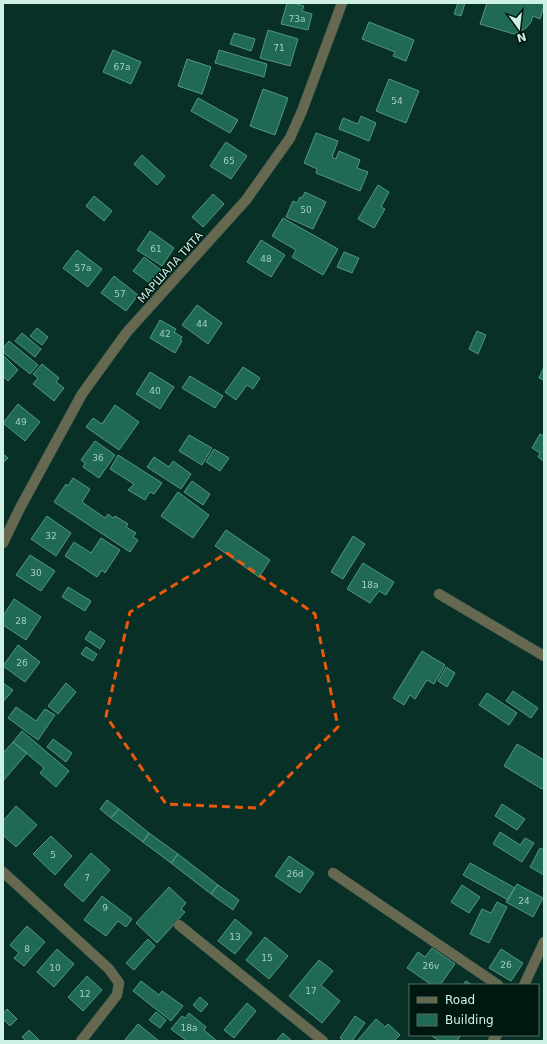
<svg xmlns="http://www.w3.org/2000/svg" width="547" height="1044" font-family="'DejaVu Sans',sans-serif">
	<style>
		.building { fill: #1f6955; stroke: #529882 }
		.lines { fill: none; stroke-linecap: round; stroke-linejoin: round }
		.minor-casing { stroke: #294f45; stroke-width: 11 }
		.tertiary-casing { stroke: #294f45; stroke-width: 11 }
		.minor { stroke: #666850; stroke-width: 10 }
		.tertiary { stroke: #666850; stroke-width: 10 }
		.marked { fill: none; stroke: #e8590c; stroke-width: 3; stroke-dasharray: 8 5; stroke-linejoin: round }
		.labels { text-anchor: middle; stroke-width: 3; stroke-linejoin: round; paint-order: stroke }
		.number-label { font-size: 9px; fill: #a3cfc1 }
		.street-label { font-size: 11px; fill: #cff1e5; stroke: #00170f }
	</style>
	<rect width="100%" height="100%" fill="#093026"/>
	<!-- building -->
	<path class="building" d="M287,3h7l10,3 -2,5 10,3 -4,16 -27,-6z
		M458,3h7l-4,13 -7,-2z
		M487,3h53l4,1v2l-4,13 -7,-3 -2,6 -5,6 -12,6 -34,-10z
		M369,22l45,18 -8,21 -13,-5 2,-4 -33,-13z
		M268,30l30,9 -8,27 -30,-8z
		M234,33l21,6 -4,12 -21,-7z
		M113,50l28,12 -10,22 -28,-12z
		M219,50l48,14 -3,13 -49,-14z
		M187,59l24,8 -9,27 -24,-8z
		M389,79l30,12 -13,32 -30,-12z
		M263,89l25,9 -13,37 -25,-9z
		M198,98l40,22 -8,13 -39,-22z
		M361,116l15,7 -7,18 -30,-12 4,-11 15,6z
		M316,133l22,8 -6,16 4,2 3,-8 21,9 -3,8 11,4 -8,19 -44,-18 1,-4 -13,-6z
		M226,142l21,14 -16,23 -21,-13z
		M142,155l23,21 -8,9 -23,-21z
		M378,185l11,7 -8,15 4,2 -11,19 -16,-9z
		M305,192l21,10 -13,27 -27,-12 7,-16 4,2 3,-6 2,1z
		M213,194l11,10 -21,23 -11,-10z
		M94,196l18,15 -8,10 -18,-15z
		M283,218l55,31 -15,26 -31,-18 4,-7 -24,-14z
		M150,231l24,17 -12,18 -25,-16z
		M261,240l24,15 -14,22 -24,-15z
		M77,250l25,19 -14,18 -25,-19z
		M344,252l15,6 -7,15 -15,-6z
		M144,257l17,13 -10,14 -18,-13z
		M114,276l24,19 -12,16 -25,-18z
		M197,305l25,18 -14,21 -26,-19z
		M160,320l16,9 -2,3 8,5 -2,3 2,1 -7,12 -25,-15z
		M37,328l11,9 -6,8 -12,-9z
		M477,331l9,4 -8,19 -9,-5z
		M22,333l19,16 -6,8 -20,-16z
		M9,341l29,24 -8,9 -27,-22v-4z
		M3,355l15,15 -10,11 -5,-5z
		M42,364l17,14 -3,4 8,6 -10,13 -21,-17 5,-6 -5,-4z
		M243,367l17,11 -7,11 -6,-4 -11,15 -11,-8z
		M544,367v13l-5,-2z
		M150,372l24,15 -14,22 -24,-15z
		M190,376l33,20 -8,12 -33,-20z
		M18,404l22,18 -15,19 -22,-18z
		M115,405l24,17 -20,28 -33,-23 7,-9 9,6z
		M540,434l4,2v25l-6,-4 2,-4 -8,-5z
		M189,435l23,13 -10,17 -23,-14z
		M95,441l20,14 -16,23 -16,-11 2,-4 -4,-3z
		M214,449l15,9 -9,13 -14,-9z
		M3,454l5,4 -5,5z
		M118,455l44,28 -8,11 -4,-2 -5,8 -17,-10 6,-6 -24,-15z
		M154,457l15,10 4,-6 18,13 -10,15 -34,-22z
		M73,478l17,11 -8,13 23,16 3,-4 5,4 2,-2 13,8 -2,3 10,6 -3,4 5,3 -8,12 -76,-50 12,-18 2,2z
		M192,481l18,13 -7,11 -19,-13z
		M178,492l31,23 -16,23 -32,-22z
		M47,516l24,17 -15,23 -25,-17z
		M226,530l44,30 -11,17 -44,-31z
		M353,536l12,8 -22,35 -12,-7z
		M101,538l19,12 -15,23 -3,-3 -5,7 -32,-21 9,-14 17,11z
		M30,555l25,16 -14,20 -25,-16z
		M363,563l31,19 -8,13 -7,-4 -9,12 -23,-14z
		M68,587l23,14 -6,10 -23,-14z
		M14,599l27,18 -15,23 -23,-15v-9z
		M90,631l15,10 -5,8 -15,-10z
		M18,645l22,17 -15,20 -22,-16z
		M86,647l11,7 -4,7 -12,-7z
		M422,651l23,14 -11,19 -7,-4 -12,19 -5,-4 -6,10 -11,-7z
		M446,667l9,6 -8,14 -9,-6z
		M3,683l10,7 -10,12z
		M66,683l10,9 -18,22 -10,-8z
		M513,691l25,17 -7,10 -25,-17z
		M487,693l30,20 -8,12 -30,-20z
		M16,707l20,14 9,-12 10,6 -17,25 -30,-22z
		M22,731l47,40 -13,16 -16,-14 4,-5 -31,-26z
		M53,739l19,14 -6,9 -19,-15z
		M13,742l14,11 -24,28v-28z
		M517,744l27,16v27l-2,2 -38,-23z
		M107,800l12,9 -8,9 -11,-9z
		M502,804l23,15 -8,11 -22,-14z
		M16,806l21,19 -21,22 -13,-12v-14z
		M119,809l30,24 -6,9 -32,-24z
		M500,832l20,13 5,-7 9,5 -12,19 -29,-18z
		M149,833l29,21 -7,9 -28,-21z
		M51,836l21,20 -17,19 -22,-21z
		M540,848l4,2v25l-14,-8z
		M91,853l19,17 -27,32 -19,-17z
		M178,854l40,31 -7,9 -40,-31z
		M289,856l25,17 -14,20 -25,-17z
		M470,863l45,25 -7,12 -45,-25z
		M517,884l26,14 -10,19 -27,-15z
		M218,885l21,15 -6,10 -22,-16z
		M462,885l18,12 -11,16 -18,-11z
		M169,887l17,16 -5,6 4,3 -28,31 -21,-20z
		M102,896l30,23 -6,8 -8,-6 -12,15 -22,-16z
		M497,902l10,5 -18,36 -19,-9 12,-25 9,4z
		M235,919l17,14 -17,21 -17,-13z
		M27,926l18,16 -21,24 -10,-8 5,-5 -9,-8z
		M265,937l23,19 -19,23 -23,-19z
		M148,939l7,7 -21,24 -8,-7z
		M432,948l23,16 -15,21h-8l-25,-17 11,-16 7,5z
		M57,949l17,15 -20,23 -17,-15z
		M501,949l22,14 -12,18 -22,-13z
		M319,960l14,11 -12,14 19,16 -18,22 -33,-27z
		M87,976l15,14 -19,21 -15,-14z
		M141,981l18,14 3,-4 21,15 -12,15 -38,-30z
		M466,981l6,4h-9z
		M200,997l8,7 -7,8 -8,-7z
		M247,1003l9,8 -22,27 -10,-8z
		M7,1009l10,10 -7,7 -7,-7v-5z
		M156,1012l10,8 -6,8 -11,-8z
		M189,1013l17,14 -2,3 13,11h-30l-16,-12 11,-13 3,2z
		M355,1016l10,7 -13,18h-8l-4,-3z
		M376,1019l9,8 3,-3 12,11 -6,6h-37z
		M138,1024l21,17h-35z
		M29,1030l11,11h-14l-4,-4z
		M283,1033l9,8h-16z
		M430,1035h31l-4,6h-17z"/>
	<g class="lines">
		<defs>
			<path id="minor" d="M439,594l105,62
				M3,872l106,97 10,14 -2,12 -36,46
				M333,873l165,112
				M179,925l144,116
				M524,985l20,-43
				M493,1041l4,-6"/>
			<path id="tertiary" d="M3,543l17,-35 62,-114 45,-62 119,-132 44,-62 12,-27 40,-108"/>
		</defs>
		<!-- minor casing -->
		<use href="#minor" class="minor-casing"/>
		<!-- tertiary casing -->
		<use href="#tertiary" class="tertiary-casing"/>
		<!-- minor -->
		<use href="#minor" class="minor"/>
		<!-- tertiary -->
		<use href="#tertiary" class="tertiary"/>
	</g>
	<!-- marked area -->
	<path class="marked" d="M227,553l88,61 23,113 -81,81 -91,-4 -60,-88 24,-104z"/>
	<g class="labels">
		<!-- number labels -->
		<g class="number-label">
			<text x="297" y="22">73a</text>
			<text x="279" y="51">71</text>
			<text x="122" y="70">67a</text>
			<text x="397" y="104">54</text>
			<text x="229" y="164">65</text>
			<text x="306" y="213">50</text>
			<text x="156" y="252">61</text>
			<text x="266" y="262">48</text>
			<text x="83" y="271">57a</text>
			<text x="120" y="297">57</text>
			<text x="202" y="327">44</text>
			<text x="165" y="337">42</text>
			<text x="155" y="394">40</text>
			<text x="21" y="425">49</text>
			<text x="98" y="461">36</text>
			<text x="51" y="539">32</text>
			<text x="36" y="576">30</text>
			<text x="370" y="588">18a</text>
			<text x="21" y="624">28</text>
			<text x="22" y="666">26</text>
			<text x="53" y="858">5</text>
			<text x="295" y="877">26d</text>
			<text x="87" y="881">7</text>
			<text x="524" y="904">24</text>
			<text x="105" y="911">9</text>
			<text x="235" y="940">13</text>
			<text x="27" y="952">8</text>
			<text x="267" y="961">15</text>
			<text x="506" y="968">26</text>
			<text x="431" y="969">26v</text>
			<text x="55" y="971">10</text>
			<text x="311" y="994">17</text>
			<text x="85" y="997">12</text>
			<text x="189" y="1031">18a</text>
		</g>
		<!-- street labels -->
		<g class="street-label">
			<text transform="translate(170 267) rotate(-48)" y="4">МАРШАЛА ТИТА</text>
		</g>
	</g>
	<!-- border -->
	<rect width="547" height="1044" fill="none" stroke="#cff1e5" stroke-width="8"/>
	<!-- legend -->
	<rect x="409" y="984" width="130" height="52" fill="#00170f" stroke="#536e65"/>
	<rect x="417" y="997" width="20" height="6" fill="#666850" stroke="#536e65"/>
	<text x="445" y="1004" font-size="12" fill="#cff1e5">Road</text>
	<rect x="417" y="1014" width="20" height="12" fill="#1f6955" stroke="#536e65"/>
	<text x="445" y="1024" font-size="12" fill="#cff1e5">Building</text>
	<!-- north arrow -->
	<g transform="translate(519 28) rotate(165)" stroke="#00170f" stroke-width="3" paint-order="stroke">
	<path d="M0-3L7 15L0 10L-7 15Z" fill="#cff1e5"/>
	<text y="-6" font-size="11" font-weight="bold" text-anchor="middle" fill="#cff1e5">N</text>
	</g>
</svg>
